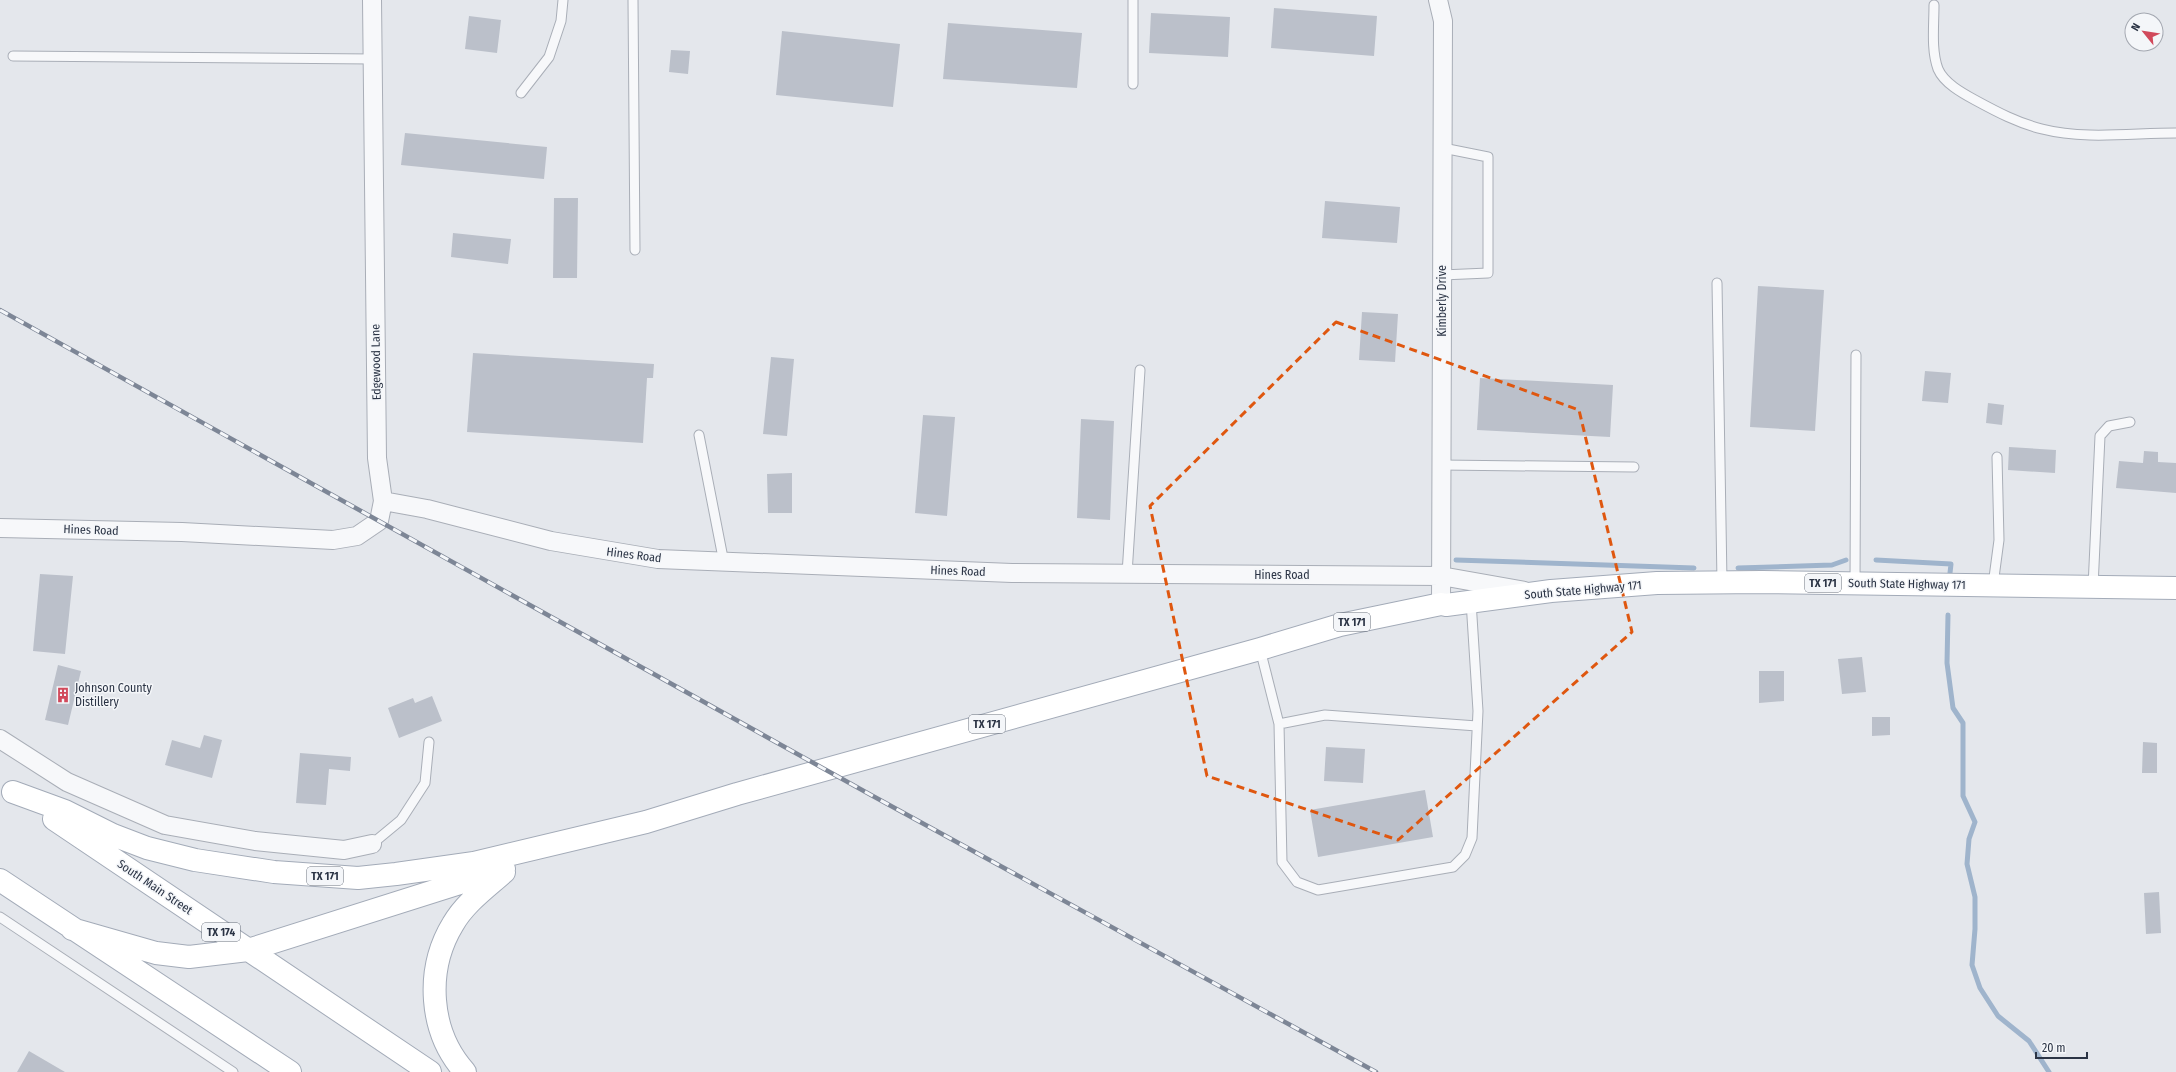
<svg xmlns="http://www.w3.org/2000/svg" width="2176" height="1072" font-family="'Fira Sans Condensed',sans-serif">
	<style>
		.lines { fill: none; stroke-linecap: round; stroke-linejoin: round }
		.stream { stroke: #9fb4cc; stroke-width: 5 }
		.building { fill: #bbc0ca }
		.service-casing { stroke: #a9aeb7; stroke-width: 11 }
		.minor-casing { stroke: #a9aeb7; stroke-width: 20 }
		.primary-casing { stroke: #a3abb8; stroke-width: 24 }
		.service { stroke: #f7f8fa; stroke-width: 9 }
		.minor { stroke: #f7f8fa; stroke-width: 18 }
		.primary { stroke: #fff; stroke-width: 22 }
		.rail-casing { stroke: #7d8696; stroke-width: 4.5 }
		.rail { stroke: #f4f6f9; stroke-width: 3; stroke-dasharray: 9; stroke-linecap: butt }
		.marked { fill: none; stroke: #df570f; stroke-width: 3; stroke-dasharray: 8 5; stroke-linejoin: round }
		.labels { text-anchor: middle; stroke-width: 3; stroke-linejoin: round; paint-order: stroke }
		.shield { fill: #f4f6f9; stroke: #676e7b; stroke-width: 1 }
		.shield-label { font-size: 11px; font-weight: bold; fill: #2b3445 }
		.street-label { font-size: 12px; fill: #2b3445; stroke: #f4f6f9 }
		.poi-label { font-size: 12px; fill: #2b3445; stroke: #f4f6f9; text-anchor: start }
	</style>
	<rect width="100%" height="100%" fill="#e4e7ec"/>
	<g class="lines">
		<!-- stream -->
		<path class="stream" d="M1456,560l238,8
			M1876,560l75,4 -1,9
			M1738,568l94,-3 14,-5
			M1948,615l-1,48 6,45 10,15v73l12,26 -6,17 -2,25 8,33v32l-3,36 8,23 18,28 31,25 20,31"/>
	</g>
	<!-- building -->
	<path class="building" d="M1274,8l103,8 -3,40 -103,-8z
		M1151,13l79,4 -2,40 -79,-4z
		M469,16l32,4 -4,33 -32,-4z
		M948,23l134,10 -5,55 -134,-9z
		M782,31l118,13 -7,63 -117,-12z
		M671,50l19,1 -2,23 -19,-2z
		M405,133l142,14 -3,32 -143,-14z
		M554,198h24l-1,80h-24z
		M1325,201l75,6 -3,36 -75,-5z
		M453,233l58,6 -3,25 -57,-7z
		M1758,286l66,4 -9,141 -65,-4z
		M1362,312l36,2 -3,48 -36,-2z
		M473,353l181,11 -1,14h-6l-4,65 -176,-11z
		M771,357l23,2 -7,77 -24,-2z
		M1925,371l26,2 -3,30 -26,-2z
		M1480,378l133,7 -3,52 -133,-7z
		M1988,403l16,2 -2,20 -16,-2z
		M923,415l32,2 -8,99 -32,-3z
		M1081,419l33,2 -4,99 -33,-2z
		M2009,447l47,3 -1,23 -47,-3z
		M2144,451l14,1v10l18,1v30l-60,-5 3,-27 24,2z
		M792,473v40h-24l-1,-39z
		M40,574l33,2 -8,78 -32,-3z
		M1862,657l4,35 -24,2 -4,-35z
		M58,665l23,6 -13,54 -23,-5z
		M1759,671h25v30l-25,2z
		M432,696l10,25 -43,17 -11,-30 25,-10 2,5z
		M1872,717h18v18l-18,1z
		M204,735l18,5 -10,38 -47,-13 7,-25 28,8z
		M2143,742l14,1v30h-15z
		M1326,747l39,2 -2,34 -39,-2z
		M300,753l51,4 -1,14 -21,-2 -3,36 -30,-2z
		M1425,790l8,47 -115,20 -8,-47z
		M2159,892l2,41 -15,1 -2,-41z
		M29,1051l36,21h-48z"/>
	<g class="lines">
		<defs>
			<path id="service" d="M633,0l2,250
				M1133,0v84
				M1934,5c0,21 -3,45 4,64 6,14 24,24 37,31 22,12 43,23 67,29 43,11 90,4 134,4
				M13,56l360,3
				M521,93l28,-36 12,-36 2,-21
				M1442,275l46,-2v-116l-45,-9
				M1717,283l5,299
				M699,435l25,128
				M1441,465l193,2
				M1127,574l13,-204
				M1855,583l1,-228
				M1993,585l6,-45 -2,-83
				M2093,587l7,-151 9,-10 21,-4
				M1260,649l19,75 46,-9 152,11
				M1279,724l3,138 15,20 21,8 135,-23 12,-12 7,-17 6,-127 -7,-110
				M372,844l29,-24 24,-37 4,-41
				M0,917l233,155"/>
			<path id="minor" d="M1438,0l5,21 -2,583
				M383,501l44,8 124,32 107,18 354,14 429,3 84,15
				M0,528l182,4 151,8 24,-4 22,-15 4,-20 -6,-43 -5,-458
				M0,739l67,43 98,43 90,16 89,9 28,-6"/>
			<path id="primary" d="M13,792l52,19 48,24 34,13 48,12 79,12 84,6 38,-4 78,-11 172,-41 91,-28 523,-145 80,-24 101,-21 5,1 105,-14 106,-8 105,-1 414,6
				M54,819l376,253
				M0,880l290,192
				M72,929l84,24 33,4 59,-7 256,-81
				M465,1072c-36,-40 -40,-102 -12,-148 12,-21 33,-36 51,-52"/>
		</defs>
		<!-- service casing -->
		<use href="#service" class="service-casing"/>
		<!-- minor casing -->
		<use href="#minor" class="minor-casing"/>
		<!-- primary casing -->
		<use href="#primary" class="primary-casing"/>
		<!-- service -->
		<use href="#service" class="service"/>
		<!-- minor -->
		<use href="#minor" class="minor"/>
		<!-- primary -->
		<use href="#primary" class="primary"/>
		<defs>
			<path id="rail" d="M0,310l871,485 505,277"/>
		</defs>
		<!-- rail casing -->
		<use href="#rail" class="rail-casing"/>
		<!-- rail -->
		<use href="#rail" class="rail"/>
	</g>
	<!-- marked area -->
	<path class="marked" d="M1336,322l243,88 53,222 -234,208 -191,-64 -57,-270z"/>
	<!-- icons -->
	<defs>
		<symbol id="building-bare" viewBox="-9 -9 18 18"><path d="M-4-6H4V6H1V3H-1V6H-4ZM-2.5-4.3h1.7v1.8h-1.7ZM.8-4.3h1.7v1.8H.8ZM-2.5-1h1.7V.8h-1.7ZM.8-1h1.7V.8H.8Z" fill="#d1495b" stroke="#f4f6f9" stroke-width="2.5" paint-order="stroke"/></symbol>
	</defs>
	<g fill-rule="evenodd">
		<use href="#building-bare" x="52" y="684" width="22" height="22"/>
	</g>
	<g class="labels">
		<!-- shield labels -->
		<g class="shield">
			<rect x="1805" y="574" width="36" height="18" rx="3"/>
			<rect x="1334" y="613" width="36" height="18" rx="3"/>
			<rect x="969" y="715" width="36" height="18" rx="3"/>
			<rect x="307" y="867" width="36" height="18" rx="3"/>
			<rect x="202" y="923" width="38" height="18" rx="3"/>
		</g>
		<g class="shield-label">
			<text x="1823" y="587">TX 171</text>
			<text x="1352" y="626">TX 171</text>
			<text x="987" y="728">TX 171</text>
			<text x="325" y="880">TX 171</text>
			<text x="221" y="936">TX 174</text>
		</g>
		<!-- street labels -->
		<g class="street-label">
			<text transform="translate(1442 301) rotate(-90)" y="4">Kimberly Drive</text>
			<text transform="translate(376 362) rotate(-91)" y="4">Edgewood Lane</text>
			<text transform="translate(91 530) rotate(2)" y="4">Hines Road</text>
			<text transform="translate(634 555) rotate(7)" y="4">Hines Road</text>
			<text transform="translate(958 571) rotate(2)" y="4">Hines Road</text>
			<text x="1282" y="579">Hines Road</text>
			<text transform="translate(1907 584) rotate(1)" y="4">South State Highway 171</text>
			<text transform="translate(1583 590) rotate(-5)" y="4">South State Highway 171</text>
			<text transform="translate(155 887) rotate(34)" y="4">South Main Street</text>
		</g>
		<!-- poi labels -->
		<g class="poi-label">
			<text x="75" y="692">Johnson County<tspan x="75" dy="14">Distillery</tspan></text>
		</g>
	</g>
	<!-- north arrow -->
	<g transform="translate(2144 32) rotate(300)"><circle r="19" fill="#f4f6f9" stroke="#a4a8b1"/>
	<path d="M0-3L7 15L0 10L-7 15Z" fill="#d1495b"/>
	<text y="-6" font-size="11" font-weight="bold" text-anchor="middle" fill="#2b3445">N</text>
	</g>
	<!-- scale -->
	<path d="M2036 1052v6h51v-6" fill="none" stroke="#2b3445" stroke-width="2"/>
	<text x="2042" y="1052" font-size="12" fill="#2b3445" stroke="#f4f6f9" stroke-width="3" paint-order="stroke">20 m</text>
</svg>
